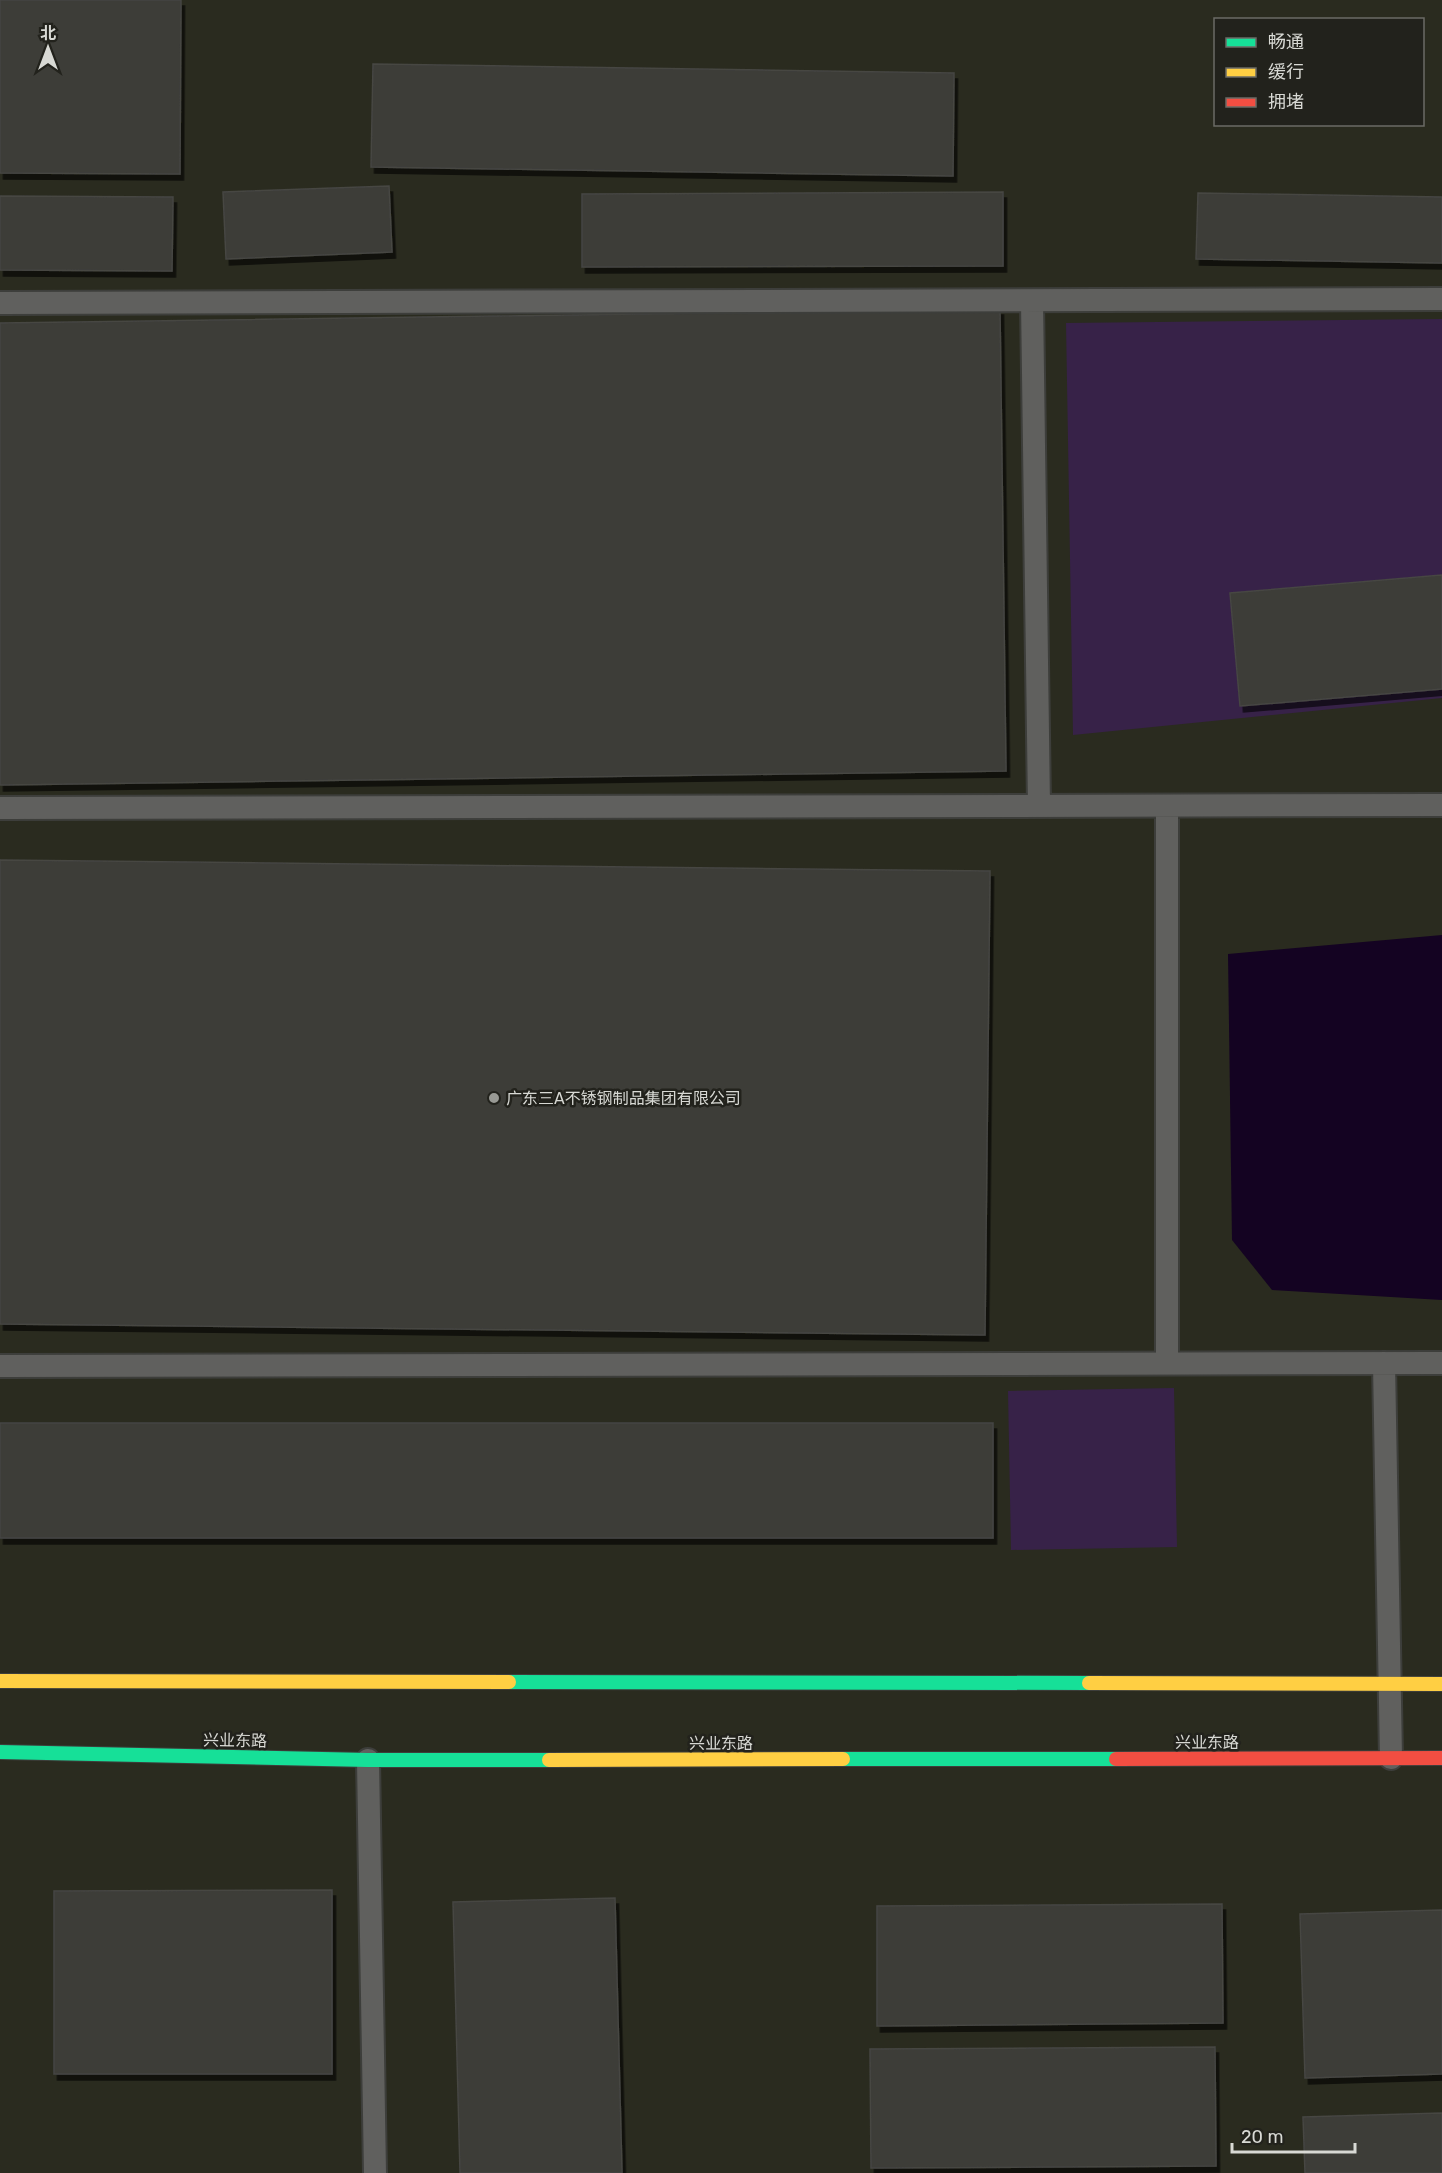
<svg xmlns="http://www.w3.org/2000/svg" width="1442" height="2173" font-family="Rubik,'Noto Sans SC',sans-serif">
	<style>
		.built { fill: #2a2b1f; fill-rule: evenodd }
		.green { fill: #372248 }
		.water { fill: #140322 }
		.building { fill: #3c3c38; stroke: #464643; stroke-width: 1.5; filter: url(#shadow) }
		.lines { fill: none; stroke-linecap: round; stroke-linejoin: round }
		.lane-casing { stroke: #3d3e3b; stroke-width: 26 }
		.fast-casing { stroke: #3d3e3b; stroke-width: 16 }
		.slow-casing { stroke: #3d3e3b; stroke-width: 16 }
		.jam-casing { stroke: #3d3e3b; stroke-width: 16 }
		.lane { stroke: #60605e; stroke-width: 22 }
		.fast { stroke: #16e098; stroke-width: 14 }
		.slow { stroke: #ffcf43; stroke-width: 14 }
		.jam { stroke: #f24e42; stroke-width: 14 }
		.poi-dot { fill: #989994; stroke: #22221c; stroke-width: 2 }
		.labels { text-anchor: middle; stroke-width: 5; stroke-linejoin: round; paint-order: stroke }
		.poi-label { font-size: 16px; fill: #d8d9d4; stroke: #22221c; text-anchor: start }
		.street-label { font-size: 16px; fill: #d8d9d4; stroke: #22221c }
	</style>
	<defs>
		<filter id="shadow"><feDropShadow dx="3.5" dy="6" stdDeviation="0" flood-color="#0009"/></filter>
	</defs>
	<rect width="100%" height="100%" fill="#21211d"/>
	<!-- built -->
	<path class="built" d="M0,0h1442v2173h-1442zM1216,20h206v104h-206z"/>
	<!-- green -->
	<path class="green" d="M1442,319v379l-369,37 -7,-412z
		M1174,1388l3,159 -166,3 -3,-159z"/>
	<!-- water -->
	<path class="water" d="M1442,935v365l-170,-10 -40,-50 -4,-286z"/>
	<!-- building -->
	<path class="building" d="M0,0h181l-1,174 -180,-1z
		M373,64l581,9 -1,103 -582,-9z
		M389,186l3,66 -166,7 -3,-67z
		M1003,192v74l-421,1v-73z
		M1198,193l244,4v66l-246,-4z
		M0,196l173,1 -1,74 -172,-1z
		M1000,309l6,462 -1006,14v-462z
		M1442,575v114l-202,17 -10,-113z
		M0,860l990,11 -5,464 -985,-11z
		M0,1423h993v115h-993z
		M332,1890v184h-278v-183z
		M615,1898l7,275h-162l-7,-271z
		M1222,1904l1,119 -346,3v-120z
		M1442,1910v164l-137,4 -5,-164z
		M1215,2047l1,119 -345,2 -1,-119z
		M1442,2113v60h-137l-2,-56z"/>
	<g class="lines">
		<defs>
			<path id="lane" d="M1032,301l7,505
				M0,303l1442,-4
				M1167,806v557
				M0,808l1442,-3
				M1384,1363l7,395
				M0,1366l1442,-3
				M368,1760l7,413"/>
			<path id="fast" d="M509,1682l580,1
				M0,1752l368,8h181
				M843,1759h273"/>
			<path id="slow" d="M0,1681l509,1
				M1089,1683l353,1
				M549,1760l294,-1"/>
			<path id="jam" d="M1116,1759l326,-1"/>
		</defs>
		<!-- lane casing -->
		<use href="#lane" class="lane-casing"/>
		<!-- fast casing -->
		<use href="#fast" class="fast-casing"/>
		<!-- slow casing -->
		<use href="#slow" class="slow-casing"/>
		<!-- jam casing -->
		<use href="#jam" class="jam-casing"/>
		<!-- lane -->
		<use href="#lane" class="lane"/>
		<!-- fast -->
		<use href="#fast" class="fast"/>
		<!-- slow -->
		<use href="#slow" class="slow"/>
		<!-- jam -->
		<use href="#jam" class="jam"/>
	</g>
	<!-- markers -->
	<circle class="poi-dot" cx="494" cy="1098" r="6"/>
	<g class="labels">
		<!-- poi labels -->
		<g class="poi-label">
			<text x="506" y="1104">广东三A不锈钢制品集团有限公司</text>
		</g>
		<!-- street labels -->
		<g class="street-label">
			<text transform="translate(235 1740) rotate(1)" y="6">兴业东路</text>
			<text x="1207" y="1748">兴业东路</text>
			<text x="721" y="1749">兴业东路</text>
		</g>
	</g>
	<!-- legend -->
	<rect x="1214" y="18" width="210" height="108" fill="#22221c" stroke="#6b6b66" stroke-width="1.5"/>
	<rect x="1226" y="38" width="30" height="9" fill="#16e098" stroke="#6b6b66" stroke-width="1.5"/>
	<text x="1268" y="48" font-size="18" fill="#d8d9d4">畅通</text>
	<rect x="1226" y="68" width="30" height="9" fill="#ffcf43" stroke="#6b6b66" stroke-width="1.5"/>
	<text x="1268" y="78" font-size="18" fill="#d8d9d4">缓行</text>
	<rect x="1226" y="98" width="30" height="9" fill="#f24e42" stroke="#6b6b66" stroke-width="1.5"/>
	<text x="1268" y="108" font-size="18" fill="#d8d9d4">拥堵</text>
	<!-- north arrow -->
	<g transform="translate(48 48)" stroke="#22221c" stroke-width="4.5" paint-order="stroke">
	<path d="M0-4.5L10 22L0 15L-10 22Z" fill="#d8d9d4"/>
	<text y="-9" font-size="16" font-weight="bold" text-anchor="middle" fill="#d8d9d4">北</text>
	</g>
	<!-- scale -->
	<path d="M1232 2143v9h123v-9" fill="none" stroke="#d8d9d4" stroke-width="3"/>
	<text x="1241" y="2143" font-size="18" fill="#d8d9d4" stroke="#22221c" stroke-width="4.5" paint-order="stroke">20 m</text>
</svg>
